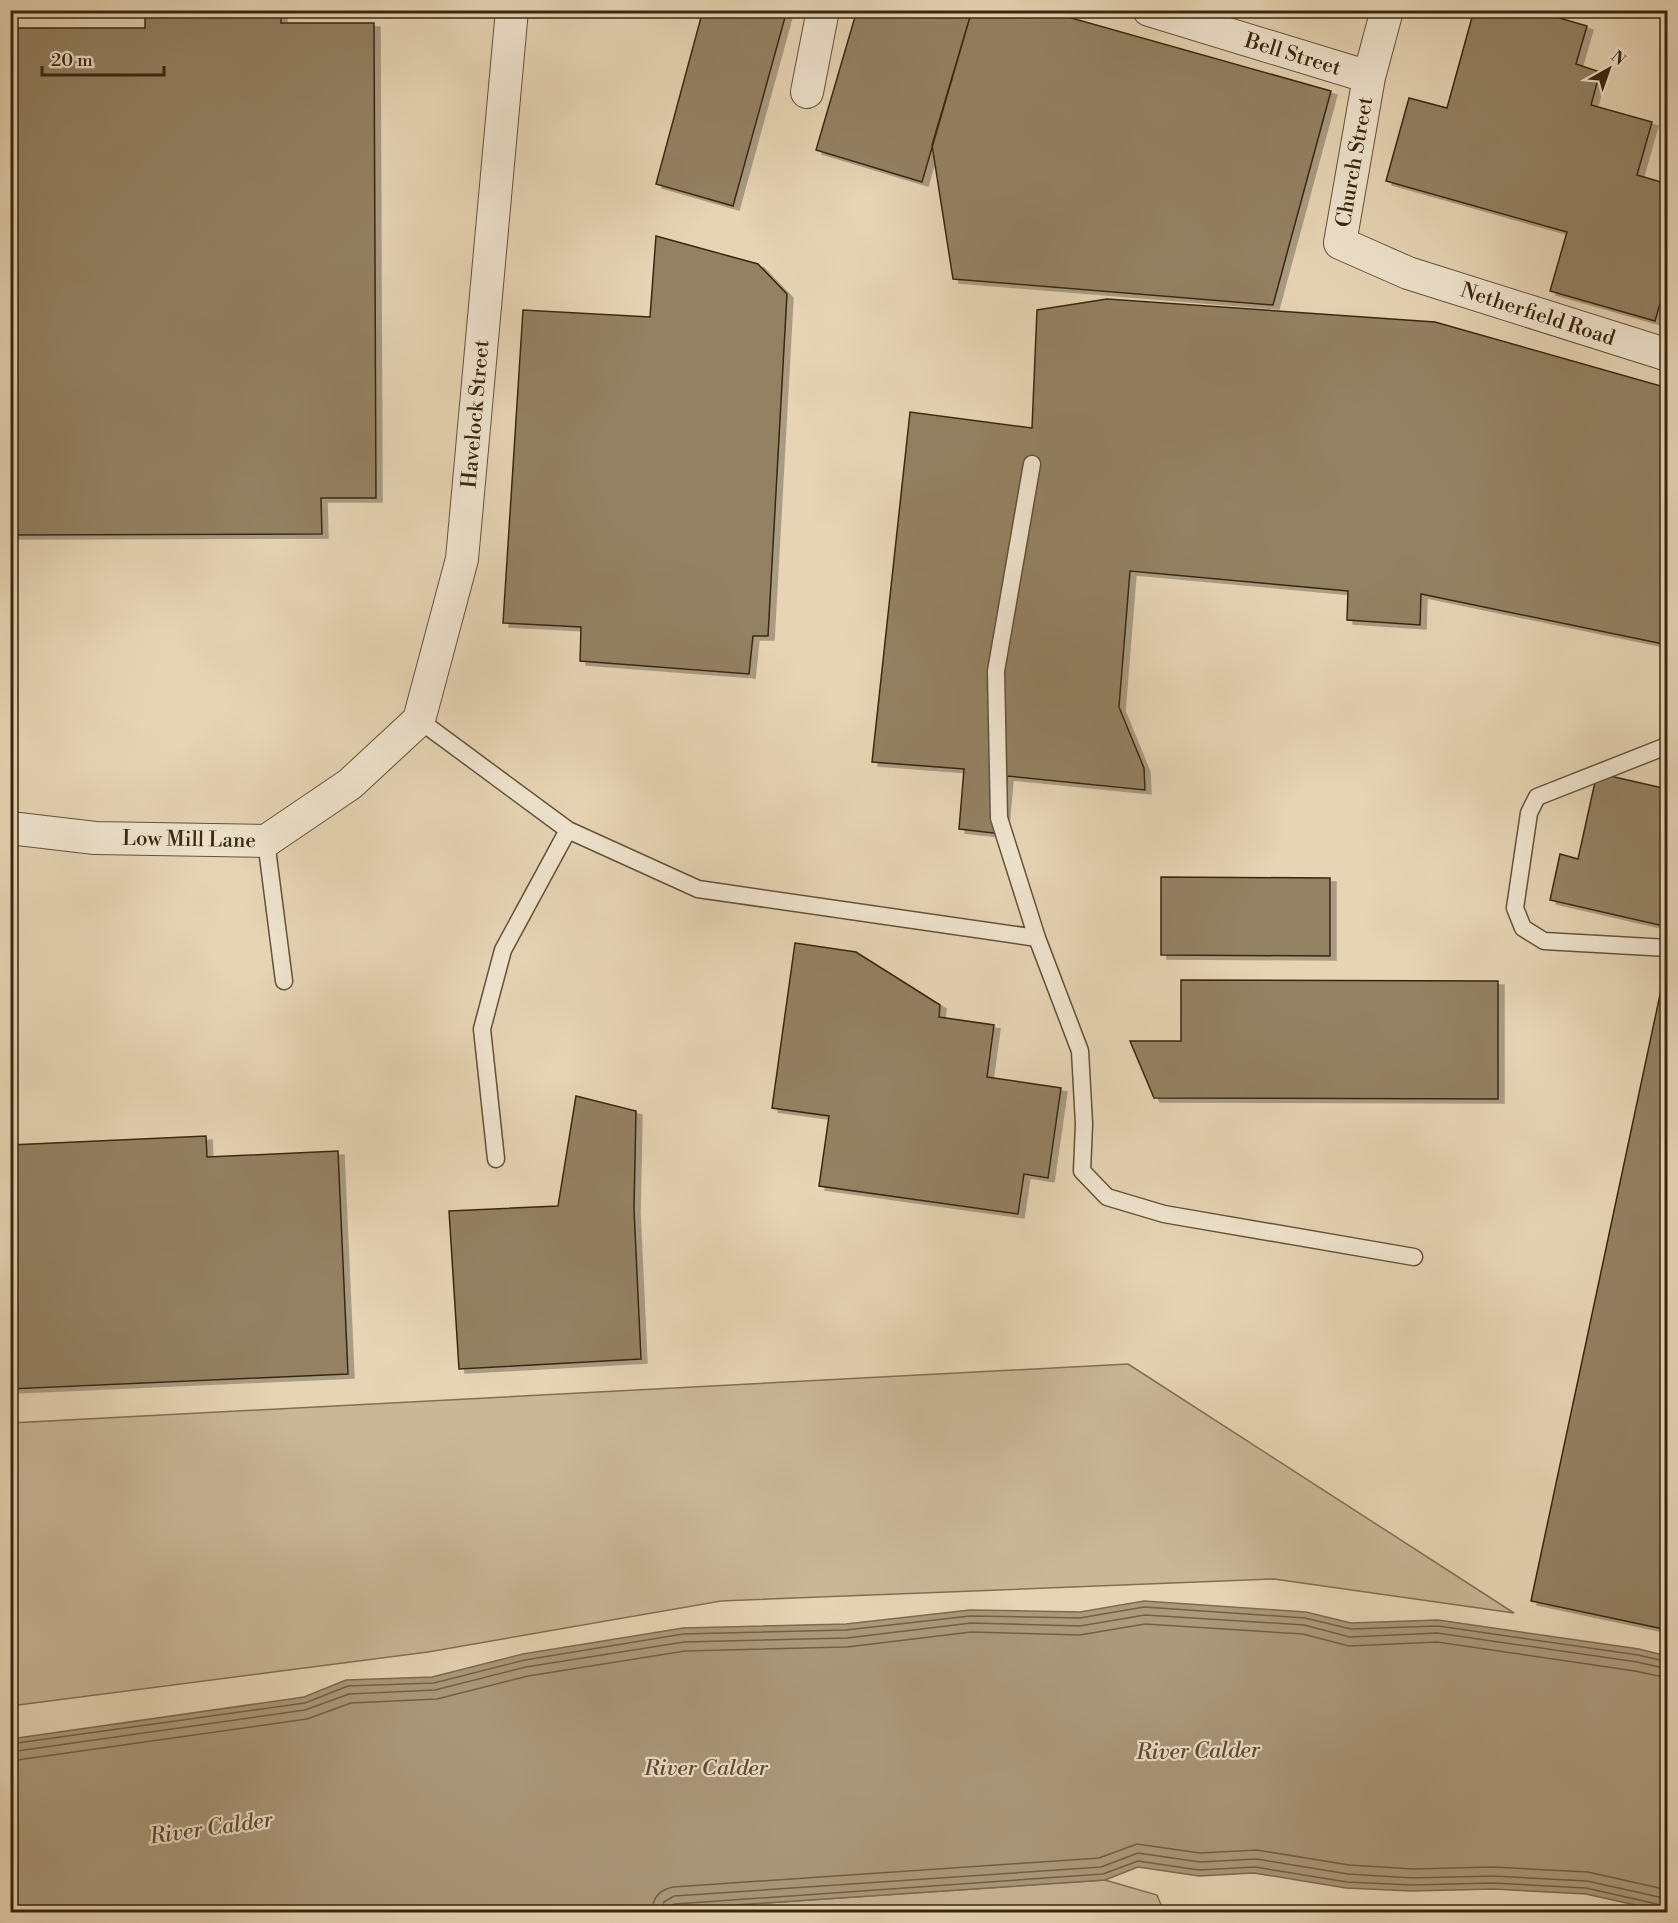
<svg xmlns="http://www.w3.org/2000/svg" width="1678" height="1923" font-family="'Libre Bodoni',serif">
	<style>
		.green { fill: #c9b798; stroke: #816f53; stroke-width: 1.5 }
		.water { fill: #ab997c; stroke: #7d6b50; stroke-width: 1.5 }
		.lines { fill: none; stroke-linecap: round; stroke-linejoin: round }
		.shore { stroke: #726045; stroke-width: 1.5 }
		.building { fill: #938164; stroke: #39270e; stroke-width: 1.5; filter: url(#shadow) }
		.lane-casing { stroke: #645238; stroke-width: 19 }
		.street-casing { stroke: #645238; stroke-width: 34 }
		.lane { stroke: #efe3ce; stroke-width: 16 }
		.street { stroke: #efe3ce; stroke-width: 32 }
		.labels { text-anchor: middle; stroke-width: 4.5; stroke-linejoin: round; paint-order: stroke }
		.street-label { font-size: 21px; fill: #39270e; stroke: #efe3ce }
		.water-label { font-size: 22px; font-style: italic; fill: #5b492f; stroke: #efe3ce }
	</style>
	<defs>
		<filter id="shadow"><feDropShadow dx="6" dy="4" stdDeviation="0" flood-color="#0004"/></filter>
	</defs>
	<rect width="100%" height="100%" fill="#e6d4b4"/>
	<filter id="stains"><feTurbulence type="fractalNoise" baseFrequency=".00333" numOctaves="4"/><feColorMatrix values="0 0 0 0 .2 0 0 0 0 .09 0 0 0 0 .02 0 0 0 .5 -.17"/></filter>
	<radialGradient id="worn" r=".72"><stop offset=".6" stop-color="#630" stop-opacity="0"/><stop offset="1" stop-color="#630" stop-opacity=".3"/></radialGradient>
	<!-- green -->
	<path class="green" d="M1128,1364l386,249 -240,-34 -553,22 -293,51 -417,54v-283z
		M1105,1880l52,15 7,17h-532z"/>
	<!-- water -->
	<path class="water" d="M1144,1601l162,11 45,11 87,-3 201,29 28,7v256l-81,-18 -93,-5 -81,2 -66,-3 -92,-15 -55,3 -61,-9 -33,13 -473,32h-621v-173l293,-42 42,-17 86,-3 91,-23 160,-26 163,-4 124,-14 110,2z"/>
	<g class="lines">
		<!-- shore -->
		<path class="shore" d="M10,1744l295,-41 43,-17 86,-3 91,-23 158,-26 163,-4 124,-14 110,2 64,-11 161,11 46,11 87,-3 200,29 30,7
			M10,1752l295,-42 44,-16 86,-4 91,-23 158,-25 163,-4 124,-15 109,3 65,-11 159,10 46,12 87,-4 200,29 31,7
			M10,1761l297,-42 44,-16 86,-4 91,-23 157,-25 162,-4 124,-15 109,3 65,-11 158,10 46,12 88,-4 198,29 33,7
			M652,1912c0,-13 7,-22 21,-25l426,-29 38,-14 63,9 57,-3 92,15 64,4 80,-2 95,5 80,18
			M661,1912l3,-10 10,-6 427,-29 37,-14 62,9 56,-3 92,15 65,4 80,-2 94,5 72,16 9,6
			M668,1912l2,-6 5,-2 428,-30 35,-13 61,9 56,-3 92,15 65,3 81,-2 93,5 71,16 5,3v5"/>
	</g>
	<!-- building -->
	<path class="building" d="M145,10h136v13h93l2,475h-55l1,36 -312,1v-507h135z
		M703,10h84l-54,196 -77,-22z
		M857,10h115l-50,172 -106,-32z
		M972,10h71l288,81 -58,214 -320,-26 -21,-134z
		M1474,10h58l55,16 -11,38 24,8 -9,33 61,17 -15,53 31,9v92l-13,45 -105,-30 17,-59 -181,-51 23,-83 38,10z
		M656,236l102,28 29,30 -19,342h-15l-4,38 -169,-13 1,-34 -78,-4 20,-313 127,7z
		M1107,299l328,23 233,66v257l-247,-51 -1,31 -73,-5 1,-29 -218,-20 -11,136 25,61 1,22 -138,-14 -5,58 -43,-5 5,-60 -92,-7 38,-350 122,16 5,-118z
		M1597,773l70,16 1,-3v141l-118,-27 10,-46 18,5z
		M1161,877l169,1v78l-169,-1z
		M795,943l61,9 84,53 -1,12 55,8 -7,52 74,11 -13,90 -24,-4 -6,40 -199,-28 10,-70 -57,-8z
		M1668,957v673l-137,-29z
		M1181,980l317,1v118l-344,-1 -24,-57h51z
		M576,1096l60,15 -2,98 7,150 -182,10 -10,-158 109,-5z
		M206,1136l1,21 131,-6 10,223 -338,15v-244z"/>
	<g class="lines">
		<defs>
			<path id="lane" d="M1032,464l-36,207 3,147 38,120
				M419,720l149,110 130,59 339,49 43,113 4,73 -2,47 25,26 57,17 250,43
				M1668,743l-4,4 -127,50 -8,16 -14,95 8,20 21,13 124,7
				M266,841l18,140
				M496,1159l-14,-130 21,-79 65,-120"/>
			<path id="street" d="M1149,10l220,67
				M1387,10l-18,67 -29,166 68,30 260,82
				M807,92l16,-82
				M10,828l85,10 171,3 84,-57 69,-64 43,-161 50,-549"/>
		</defs>
		<!-- lane casing -->
		<use href="#lane" class="lane-casing"/>
		<!-- street casing -->
		<use href="#street" class="street-casing"/>
		<!-- lane -->
		<use href="#lane" class="lane"/>
		<!-- street -->
		<use href="#street" class="street"/>
	</g>
	<g class="labels">
		<!-- street labels -->
		<g class="street-label">
			<text transform="translate(1293 54) rotate(17)" y="7">Bell Street</text>
			<text transform="translate(1354 162) rotate(-80)" y="7">Church Street</text>
			<text transform="translate(1538 314) rotate(18)" y="7">Netherfield Road</text>
			<text transform="translate(475 414) rotate(-85)" y="7">Havelock Street</text>
			<text transform="translate(189 839) rotate(1)" y="7">Low Mill Lane</text>
		</g>
		<!-- water labels -->
		<g class="water-label">
			<text transform="translate(1198 1750) rotate(-1)" y="8">River Calder</text>
			<text x="706" y="1775">River Calder</text>
			<text transform="translate(211 1827) rotate(-8)" y="8">River Calder</text>
		</g>
	</g>
	<!-- margin -->
	<rect width="1678" height="1923" fill="none" stroke="#e6d4b4" stroke-width="36"/>
	<rect x="12" y="12" width="1654" height="1899" fill="none" stroke="#39270e" stroke-width="3"/>
	<rect x="18" y="18" width="1642" height="1887" fill="none" stroke="#39270e" stroke-width="1.5"/>
	<!-- north arrow -->
	<g transform="translate(1609 69) rotate(40)" stroke="#efe3ce" stroke-width="4.5" paint-order="stroke">
	<path d="M0-4.5L10 22L0 15L-10 22Z" fill="#39270e"/>
	<text y="-9" font-size="16" font-weight="bold" text-anchor="middle" fill="#39270e">N</text>
	</g>
	<!-- scale -->
	<path d="M42 66v9h122v-9" fill="none" stroke="#39270e" stroke-width="3"/>
	<text x="51" y="66" font-size="18" fill="#39270e" stroke="#efe3ce" stroke-width="4.5" paint-order="stroke">20 m</text>
	<rect width="100%" height="100%" filter="url(#stains)"/>
	<rect width="100%" height="100%" fill="url(#worn)"/>
</svg>
